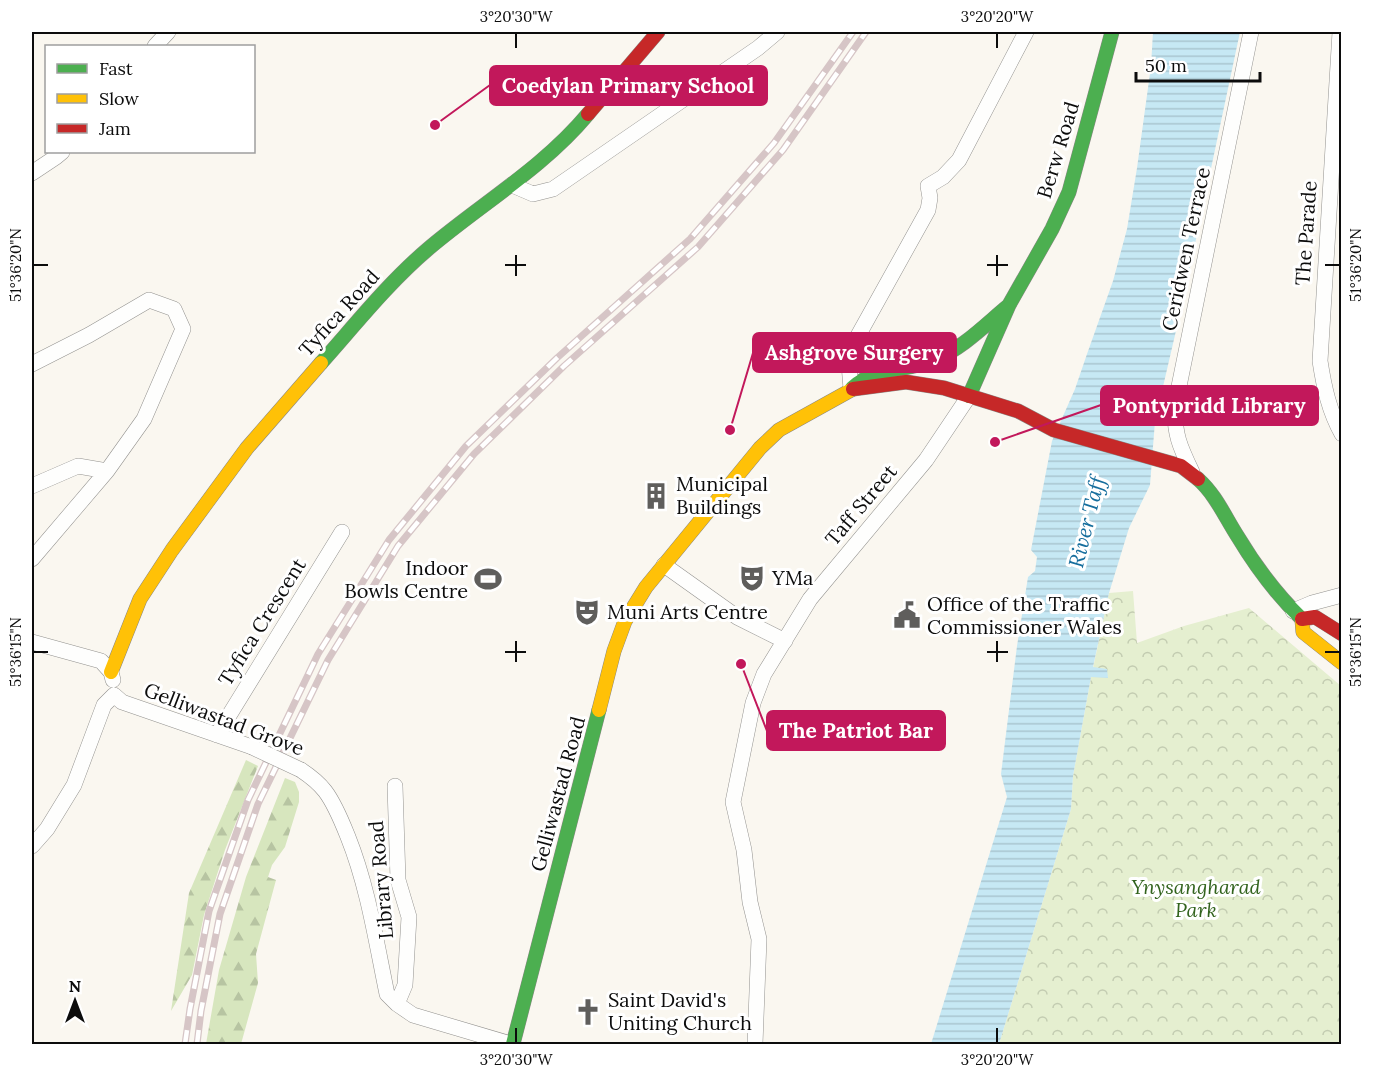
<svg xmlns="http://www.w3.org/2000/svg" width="1373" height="1076" font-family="Lora,serif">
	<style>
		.forest { fill: url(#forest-firs) }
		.park { fill: url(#park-crowns) }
		.water { fill: url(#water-rules) }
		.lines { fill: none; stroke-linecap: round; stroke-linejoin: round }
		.street-casing { stroke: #93928f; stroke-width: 16 }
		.fast-casing { stroke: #8a8885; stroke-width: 15 }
		.slow-casing { stroke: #8a8885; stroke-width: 15 }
		.jam-casing { stroke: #8a8885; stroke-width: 15 }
		.street { stroke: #fefefd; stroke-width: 15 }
		.fast { stroke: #4caf50; stroke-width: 14 }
		.slow { stroke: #ffc107; stroke-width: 14 }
		.jam { stroke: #c62828; stroke-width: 14 }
		.rail-casing { stroke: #d6c5c6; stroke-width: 7 }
		.rail { stroke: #fff; stroke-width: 4.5; stroke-dasharray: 14; stroke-linecap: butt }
		.street-bridge-casing { stroke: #93928f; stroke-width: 16; stroke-linecap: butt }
		.street-bridge { stroke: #fefefd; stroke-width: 15 }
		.ticks { fill: none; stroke: #0c0c0c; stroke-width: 2 }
		.labels { text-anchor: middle; stroke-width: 6; stroke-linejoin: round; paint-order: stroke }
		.street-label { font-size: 20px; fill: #0c0c0c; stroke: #fff }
		.poi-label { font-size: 20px; fill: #0c0c0c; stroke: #fff; text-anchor: start }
		.park-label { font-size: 20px; font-style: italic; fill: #32631d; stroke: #fff }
		.water-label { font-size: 21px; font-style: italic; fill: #166e9d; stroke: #fff }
		.leader { fill: none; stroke: #c2185b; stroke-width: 2 }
		.callout-dot { fill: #c2185b; stroke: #fff; stroke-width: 2 }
		.callout { fill: #c2185b; stroke: #c2185b; stroke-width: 2 }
		.callout-label { font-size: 21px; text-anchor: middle; font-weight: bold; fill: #fff }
		.neatline { fill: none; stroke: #0c0c0c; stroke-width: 2 }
		.ticks-label { font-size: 15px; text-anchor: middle; fill: #0c0c0c }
	</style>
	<defs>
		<pattern id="forest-firs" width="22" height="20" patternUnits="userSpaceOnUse" patternTransform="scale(1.5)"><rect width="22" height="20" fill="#d7e6be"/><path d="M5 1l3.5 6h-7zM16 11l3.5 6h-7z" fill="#b7c4a2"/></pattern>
		<pattern id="park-crowns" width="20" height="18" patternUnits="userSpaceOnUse" patternTransform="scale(1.5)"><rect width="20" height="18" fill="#e5efd0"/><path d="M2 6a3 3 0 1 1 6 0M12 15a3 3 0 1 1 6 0" fill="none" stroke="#c3ccb1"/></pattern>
		<pattern id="water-rules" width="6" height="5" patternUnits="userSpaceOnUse" patternTransform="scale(1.5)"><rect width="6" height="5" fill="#c6e8f4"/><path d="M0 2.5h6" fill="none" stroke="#a9c6d0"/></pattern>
	</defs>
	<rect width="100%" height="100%" fill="#faf7f0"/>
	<!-- forest -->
	<path class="forest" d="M246,760l12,6 -33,84 -21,65 -12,60 -21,36 18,-118z
		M285,778l10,4 4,10v10l-14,45 -13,18 -4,12 8,3 -20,74 2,29 -17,61h-35l13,-74 27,-93z"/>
	<!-- park -->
	<path class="park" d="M1133,591l4,52 47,-17 65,-18 92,78v358h-342l72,-235 2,-33 18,-99h17l-15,-9 16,-75z"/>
	<!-- water -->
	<path class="water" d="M1153,32h87l-58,273 -27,116 -5,64 -21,43 -20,65 -16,74 14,2 1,9 -17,-1 -18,99 -2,33 -72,235h-68l76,-247 -6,-23 16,-128 11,-69 7,-6 2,-14 -6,-7 21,-109 23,-52 12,-35 26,-73 14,-52 10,-61 14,-102z"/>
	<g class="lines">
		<defs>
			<path id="street" d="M1340,32l-20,329c4,26 9,50 22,73
				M155,46l13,-14
				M32,173l24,-16 6,-5
				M512,185l21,9 20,-5 205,-141 19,-16
				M32,364l57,-29 60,-35 25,9 9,20 -39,90 -37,52 -75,88
				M851,389l-2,-25 5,-21 74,-133 2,-12 -2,-12 15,-9 16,-17 67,-128
				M1192,472c-12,-25 -18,-38 -17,-66l76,-374
				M32,486l46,-20 29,5
				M664,565l73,52 48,24
				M1293,611l19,-8 30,-8
				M32,642l69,19 10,11 2,8
				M114,695l8,7 130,45
				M217,735l125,-203
				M301,770c9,6 17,12 24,21 10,13 17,31 23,46 20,50 28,104 39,157l10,10 16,11 98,29
				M395,786l3,94 11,37 -4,68 -8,19
				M32,846l15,-17 27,-44 30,-80 10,-10
				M755,1044l4,-105 -9,-37 -6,-52 -11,-48 20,-99 11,-29 46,-75 116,-139 43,-64"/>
			<path id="fast" d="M321,363c34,-38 67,-80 107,-114 53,-45 115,-81 160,-135
				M852,388c28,-24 51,-15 82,-28 28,-11 51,-35 74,-54
				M969,396l40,-91 43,-76 17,-37 43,-160
				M1198,479c18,16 27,38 40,58 18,30 39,58 64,82
				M513,1044l86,-334"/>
			<path id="slow" d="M1302,619l1,13 39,31
				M111,672l29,-73 32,-49 75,-102 74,-85
				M599,710l15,-59 11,-30 21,-34 114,-139 19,-18 74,-41"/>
			<path id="jam" d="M588,114l70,-82
				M853,389l53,-7 38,6 74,23 36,19 127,36 17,13
				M1302,619l13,-2 27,17"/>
		</defs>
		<!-- street casing -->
		<use href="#street" class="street-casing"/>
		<!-- fast casing -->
		<use href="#fast" class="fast-casing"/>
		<!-- slow casing -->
		<use href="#slow" class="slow-casing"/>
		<!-- jam casing -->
		<use href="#jam" class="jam-casing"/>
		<!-- street -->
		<use href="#street" class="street"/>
		<!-- fast -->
		<use href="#fast" class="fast"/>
		<!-- slow -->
		<use href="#slow" class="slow"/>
		<!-- jam -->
		<use href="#jam" class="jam"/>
		<defs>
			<path id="rail" d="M185,1044l5,-35 19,-98 39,-111 70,-146 71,-114 77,-94 91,-88 133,-119 84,-96 79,-111
				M197,1044l4,-33 19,-97 38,-110 70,-144 70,-114 76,-92 90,-88 134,-119 85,-97 83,-118"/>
		</defs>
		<!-- rail casing -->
		<use href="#rail" class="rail-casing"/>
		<!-- rail -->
		<use href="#rail" class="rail"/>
		<defs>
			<path id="street-bridge" d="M252,747l49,23"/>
		</defs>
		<!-- street-bridge casing -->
		<use href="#street-bridge" class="street-bridge-casing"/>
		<!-- street-bridge -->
		<use href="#street-bridge" class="street-bridge"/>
	</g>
	<!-- ticks -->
	<path class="ticks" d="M516,33v15M997,33v15M516,255v21M997,255v21M33,265h15M505,265h21M987,265h21M1325,265h15M516,641v21M997,641v21M33,652h15M505,652h21M987,652h21M1325,652h15M516,1028v15M997,1028v15"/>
	<!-- icons -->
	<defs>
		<symbol id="building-bare" viewBox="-9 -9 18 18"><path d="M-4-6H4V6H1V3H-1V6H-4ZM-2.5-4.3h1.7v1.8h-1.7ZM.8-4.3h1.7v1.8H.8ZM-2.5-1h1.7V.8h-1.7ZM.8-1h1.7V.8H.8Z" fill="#5f5e5c" stroke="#fff" stroke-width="2.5" paint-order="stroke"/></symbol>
		<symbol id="theatre-bare" viewBox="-9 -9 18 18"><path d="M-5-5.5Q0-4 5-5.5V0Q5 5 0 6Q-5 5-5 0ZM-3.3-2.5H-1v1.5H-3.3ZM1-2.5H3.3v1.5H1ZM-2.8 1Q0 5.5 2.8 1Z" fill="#5f5e5c" stroke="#fff" stroke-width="2.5" paint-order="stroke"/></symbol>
		<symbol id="stadium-bare" viewBox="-9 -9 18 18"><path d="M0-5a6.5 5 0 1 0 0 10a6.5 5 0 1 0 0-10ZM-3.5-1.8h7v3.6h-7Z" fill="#5f5e5c" stroke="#fff" stroke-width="2.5" paint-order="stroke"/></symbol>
		<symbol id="civic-bare" viewBox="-9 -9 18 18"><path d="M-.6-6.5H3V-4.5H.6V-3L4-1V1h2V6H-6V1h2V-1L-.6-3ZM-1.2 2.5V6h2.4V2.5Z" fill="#5f5e5c" stroke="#fff" stroke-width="2.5" paint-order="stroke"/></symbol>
		<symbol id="church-bare" viewBox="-9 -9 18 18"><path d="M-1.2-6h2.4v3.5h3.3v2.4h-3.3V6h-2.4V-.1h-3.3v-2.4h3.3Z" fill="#5f5e5c" stroke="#fff" stroke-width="2.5" paint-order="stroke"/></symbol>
	</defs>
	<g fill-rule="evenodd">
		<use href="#building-bare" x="637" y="477" width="38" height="38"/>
		<use href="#theatre-bare" x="733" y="559" width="38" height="38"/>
		<use href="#stadium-bare" x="469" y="560" width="38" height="38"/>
		<use href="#theatre-bare" x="568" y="593" width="38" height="38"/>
		<use href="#civic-bare" x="888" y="596" width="38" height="38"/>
		<use href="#church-bare" x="569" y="993" width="38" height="38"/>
	</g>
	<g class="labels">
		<!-- street labels -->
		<g class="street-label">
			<text transform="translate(1058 150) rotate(-73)" y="7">Berw Road</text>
			<text transform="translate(1306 233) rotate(-86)" y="7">The Parade</text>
			<text transform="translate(1186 249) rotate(-78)" y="7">Ceridwen Terrace</text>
			<text transform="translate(339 313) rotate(-48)" y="7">Tyfica Road</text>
			<text transform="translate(861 505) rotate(-50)" y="7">Taff Street</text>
			<text transform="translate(262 622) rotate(-58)" y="7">Tyfica Crescent</text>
			<text transform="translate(224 719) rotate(21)" y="7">Gelliwastad Grove</text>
			<text transform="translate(558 794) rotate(-75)" y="7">Gelliwastad Road</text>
			<text transform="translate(381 880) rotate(-95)" y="7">Library Road</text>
		</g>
		<!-- poi labels -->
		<g class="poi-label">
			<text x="676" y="491">Municipal<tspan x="676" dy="23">Buildings</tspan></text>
			<text x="468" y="575" text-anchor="end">Indoor<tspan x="468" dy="23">Bowls Centre</tspan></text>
			<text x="772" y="585">YMa</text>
			<text x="927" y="611">Office of the Traffic<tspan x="927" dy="23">Commissioner Wales</tspan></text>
			<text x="607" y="619">Muni Arts Centre</text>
			<text x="608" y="1007">Saint David's<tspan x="608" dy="23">Uniting Church</tspan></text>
		</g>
		<!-- park labels -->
		<g class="park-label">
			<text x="1196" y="894">Ynysangharad<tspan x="1196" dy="23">Park</tspan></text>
		</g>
		<!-- water labels -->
		<g class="water-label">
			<text transform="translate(1087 522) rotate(-76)" y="7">River Taff</text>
		</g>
	</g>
	<!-- callouts -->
	<path class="leader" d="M435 125L490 85M730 430L753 353M995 442L1101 405M741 664L767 731"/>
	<g class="callout-dot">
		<circle cx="435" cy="125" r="6"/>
		<circle cx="730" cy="430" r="6"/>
		<circle cx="995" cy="442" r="6"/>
		<circle cx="741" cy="664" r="6"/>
	</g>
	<g class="callout">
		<rect x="490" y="66" width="277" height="39" rx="6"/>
		<rect x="753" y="333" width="203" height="39" rx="6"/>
		<rect x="1101" y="386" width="217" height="39" rx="6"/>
		<rect x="767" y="711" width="178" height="39" rx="6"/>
	</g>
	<g class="callout-label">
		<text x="628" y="93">Coedylan Primary School</text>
		<text x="854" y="360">Ashgrove Surgery</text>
		<text x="1209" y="413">Pontypridd Library</text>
		<text x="856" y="738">The Patriot Bar</text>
	</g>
	<!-- border -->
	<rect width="1373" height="1076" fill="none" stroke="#ffffff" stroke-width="66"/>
	<!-- legend -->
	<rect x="45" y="45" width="210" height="108" fill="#ffffff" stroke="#9e9e9e" stroke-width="1.5"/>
	<rect x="57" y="64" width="30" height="9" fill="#4caf50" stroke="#9e9e9e" stroke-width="1.5"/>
	<text x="99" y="75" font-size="18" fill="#0c0c0c">Fast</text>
	<rect x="57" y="94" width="30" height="9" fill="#ffc107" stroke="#9e9e9e" stroke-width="1.5"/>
	<text x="99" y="105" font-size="18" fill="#0c0c0c">Slow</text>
	<rect x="57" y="124" width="30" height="9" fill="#c62828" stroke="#9e9e9e" stroke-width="1.5"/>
	<text x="99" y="135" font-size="18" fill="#0c0c0c">Jam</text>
	<!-- north arrow -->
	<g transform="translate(75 1001)" stroke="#ffffff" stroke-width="4.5" paint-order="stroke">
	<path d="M0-4.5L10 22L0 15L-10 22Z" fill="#0c0c0c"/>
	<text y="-9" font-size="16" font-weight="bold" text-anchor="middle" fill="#0c0c0c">N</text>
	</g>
	<!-- scale -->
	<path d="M1136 72v9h124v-9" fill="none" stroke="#0c0c0c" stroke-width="3"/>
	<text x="1145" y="72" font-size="18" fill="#0c0c0c" stroke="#ffffff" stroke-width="4.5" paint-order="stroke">50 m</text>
	<rect x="33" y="33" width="1307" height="1010" class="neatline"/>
	<g class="ticks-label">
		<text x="516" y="22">3°20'30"W</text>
		<text x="997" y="22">3°20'20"W</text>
		<text transform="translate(16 265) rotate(-90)" y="5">51°36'20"N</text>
		<text transform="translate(1356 265) rotate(-90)" y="5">51°36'20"N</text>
		<text transform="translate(16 652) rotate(-90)" y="5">51°36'15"N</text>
		<text transform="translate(1356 652) rotate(-90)" y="5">51°36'15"N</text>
		<text x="516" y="1065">3°20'30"W</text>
		<text x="997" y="1065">3°20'20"W</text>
	</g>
</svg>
